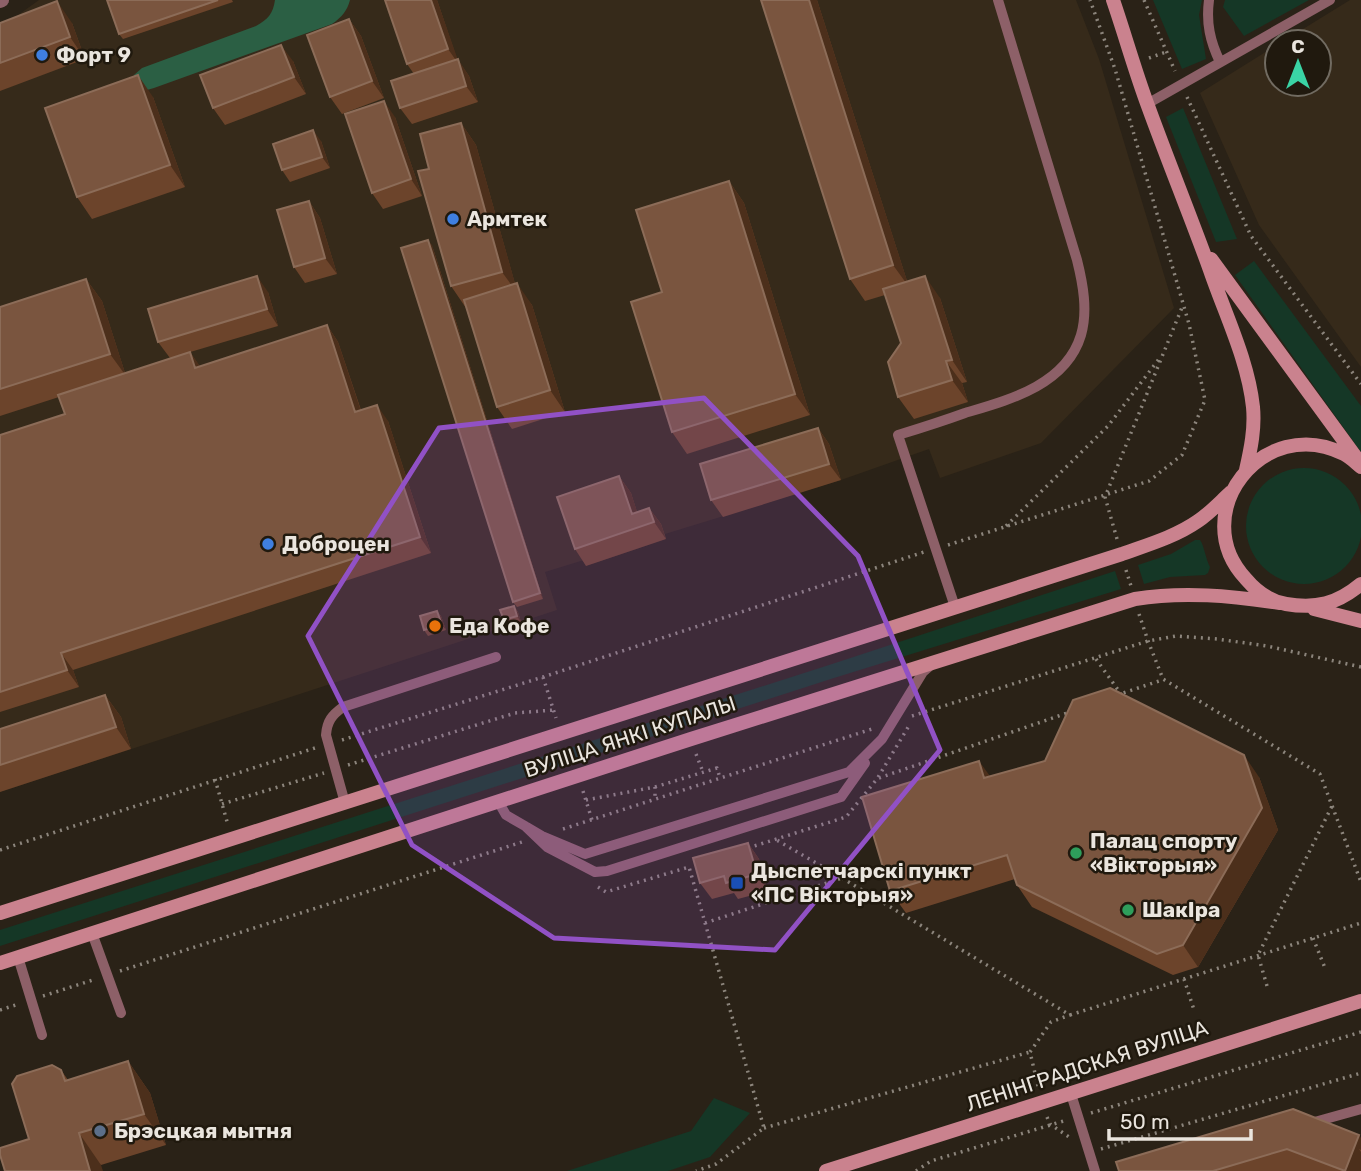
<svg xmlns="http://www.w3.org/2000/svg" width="1361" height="1171" font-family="Rubik,sans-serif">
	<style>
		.built { fill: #362a1a }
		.green { fill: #153726 }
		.forest { fill: #2b5f44 }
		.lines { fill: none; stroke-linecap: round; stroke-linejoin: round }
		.path { stroke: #8c857c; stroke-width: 3.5; stroke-dasharray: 2 5; stroke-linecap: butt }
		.lane { stroke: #8d6068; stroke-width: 10 }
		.street { stroke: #8d6068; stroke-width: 14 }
		.secondary { stroke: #ca828e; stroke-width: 14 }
		.wall { fill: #6c442b }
		.shaded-wall { fill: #4c2f1b }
		.building { fill: #7a553f; stroke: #8c6c58; stroke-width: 2 }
		.marked { fill: #9151c5; fill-opacity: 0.2; stroke: #9151c5; stroke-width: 5; stroke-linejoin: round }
		.shop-dot { fill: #3f7fe0; stroke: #20190e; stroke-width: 2.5 }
		.food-dot { fill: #e8710a; stroke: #20190e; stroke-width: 2.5 }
		.leisure-dot { fill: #2e9e5b; stroke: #20190e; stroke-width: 2.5 }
		.transit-dot { fill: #1a4fb4; stroke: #20190e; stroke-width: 2.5 }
		.service-dot { fill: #5c6f8a; stroke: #20190e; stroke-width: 2.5 }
		.labels { text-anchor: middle; stroke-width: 5; stroke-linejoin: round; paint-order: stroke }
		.poi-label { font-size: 21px; font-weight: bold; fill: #eae5de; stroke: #20190e; text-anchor: start }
		.street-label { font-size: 21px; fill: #eae5de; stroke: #20190e }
	</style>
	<rect width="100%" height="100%" fill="#2a2217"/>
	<!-- built -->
	<path class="built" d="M39,0h1037l23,59 75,249 -133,135 -101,35 -11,-29 -88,31 -176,54 1,5 -80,27 -2,-6 -39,12 12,38 -557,182v-764z
		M1350,0h11v367l-102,-142 -59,-132 77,-48v39h42v-42h-37z"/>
	<!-- green -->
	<path class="green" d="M1153,0h49l-3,15 7,44 -24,10z
		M1225,0h84l-65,36 -21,-29z
		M1183,108l54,131 -21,3 -50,-125z
		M1254,261l107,145v46l-126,-177z
		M1246 526a58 58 0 1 1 116 0a58 58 0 1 1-116 0Z
		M1195,540h5c4,5 6,20 10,27l-2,6 -3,2 -35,2 -26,7 -6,-19 33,-11z
		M1115,571l6,18 -287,89 -834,268v-16l829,-265z
		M714,1098l36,15 -40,44 -42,14h-101l124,-40z"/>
	<!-- forest -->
	<path class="forest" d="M275,0h75c-3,11 -8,17 -18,24l-178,64 -7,2 -14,-9 1,-6 8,-7 114,-42c12,-7 17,-12 19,-26z"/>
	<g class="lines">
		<!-- path -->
		<path class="path" d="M1144,0l31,71
			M1149,58l17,-6
			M1187,97l64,139 110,148
			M1006,526l102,-100 51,-67
			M1117,539l-12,-42 78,-192
			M948,545l201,-64 33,-26 23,-55 -16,-76 -74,-255 -25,-69
			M1126,570l5,16
			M1139,614l9,27 15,38 157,95 41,108
			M1096,659l25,35
			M543,677l13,41
			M1117,695l45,-15
			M912,716l236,-75 28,-5 41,3 50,7 94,21
			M342,740l201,-63 381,-125
			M696,754l7,18
			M348,765l167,-52 39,-3
			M879,778l191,-66
			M215,779l13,46
			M655,787l62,-19 3,10
			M583,791l9,29
			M586,800l69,-13v12
			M222,804l102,-31
			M563,829l309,-100
			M748,848l98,-31 31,-38 33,-55
			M0,850l318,-103
			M842,878l228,137 291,-92
			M598,887l8,5 83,-25 75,261 -48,36 -20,7
			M705,923l137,-45 -67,-39
			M1313,938l12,30
			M120,971l402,-129
			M1184,979l10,31
			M1267,986l-9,-31 74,-149
			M43,996l53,-17
			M0,1010l19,-6
			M1038,1086l-8,-34 21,-30 19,-7
			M1091,1113l270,-81
			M1047,1117l3,7 19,13
			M764,1128l266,-76
			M1101,1149l260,-76
			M916,1171l15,-10 136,-41"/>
		<!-- lane -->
		<path class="lane" d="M1209,0c-3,23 1,41 11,62
			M1147,104l183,-104
			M955,607l-57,-172c23,-7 45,-14 67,-22 44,-13 101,-28 116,-78 7,-24 2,-51 -4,-75l-79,-260
			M498,801l8,14 19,11 22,21 48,25 12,-1 234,-74 24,-34
			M345,803l-19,-68c1,-14 6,-20 17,-28l153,-50
			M525,826l17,10 43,18 264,-82 33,-33 41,-67 8,-7
			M92,933l29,80
			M18,957l24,78
			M1071,1094l24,77
			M1311,1123l50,-14"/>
		<!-- street -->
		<path class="street" d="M0,1l2,-1"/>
		<!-- secondary -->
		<path class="secondary" d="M1113,0c12,35 22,71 35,106 20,55 42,109 62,164 15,44 38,90 43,137 2,21 -2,41 -7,63
			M1211,259l147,201
			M1361,467c-5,-4 -11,-10 -17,-13 -81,-41 -159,60 -98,125 10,12 24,22 40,25 30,5 51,0 75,-20
			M1314,609l47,12
			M0,913l1122,-359c25,-9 53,-17 76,-33 12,-8 22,-19 33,-29
			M0,963l691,-224 444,-140c49,-8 96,-3 145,4
			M826,1171l535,-170"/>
	</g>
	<!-- wall -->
	<path class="wall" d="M107,0h125l1,2 -110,37 -4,-5z
		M437,0l20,59 12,17 9,26 -66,22 -12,-16 14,-34 -7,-10z
		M761,0h56l90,281 33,17 27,84 -5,1 6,19 -54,17 -16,-22 3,-54 -16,-48 -20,6 -15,-22z
		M349,19l12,17 23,62 -42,16 -12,-17z
		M0,23h72l13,36 -85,32z
		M293,61l13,33 -81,31 -12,-17z
		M153,97l32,90 -93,32 -15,-22z
		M395,117l27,79 -39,13 -11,-16z
		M461,123l15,22 39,139 17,21 33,107 -53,17 -15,-22 -31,-99 -15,-22z
		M321,141l9,27 -40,14 -8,-12z
		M729,181l15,22 66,212 -123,39 -15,-22 -10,-140z
		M309,201l11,17 17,56 -32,9 -11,-16z
		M432,245l111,354 -26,8 -4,-5z
		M86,279l16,22 23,72 65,-21 10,15 127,-42 11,17 23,68 27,11 43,132 -358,117 6,17 -79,25v-277l65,-21 -6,-17 -59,19v-109z
		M268,292l10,34 -108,32 -12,-16z
		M818,428l11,16 12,36 -118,37 -12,-17z
		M619,476l12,17 6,19 12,-4 12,16 5,15 -80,27 -11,-17z
		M514,606l4,6 3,10 -13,4 -4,-6z
		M437,611l4,5 5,14 -18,6 -4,-6z
		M105,695l16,22 10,32 -131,43v-63z
		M991,776l268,1 19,53 -80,137 -25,8 -141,-68 -15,-22 -2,-6 -109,34 -16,-22z
		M748,843l11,16 9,32 -30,8 -4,-6 -22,6 -12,-16z
		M128,1061l22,32 16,52 -65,20 -72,-26 32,-69 7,10z
		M1361,1138v33h-242z"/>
	<!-- shaded-wall -->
	<path class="shaded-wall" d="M431,0h6l23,66 -12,-17z
		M809,0h8l92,287 -16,-22z
		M57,1l15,22 13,36 -15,-22z
		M349,19l12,17 23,62 -12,-17z
		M281,45l12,16 13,33 -12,-17z
		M458,59l11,17 9,26 -12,-16z
		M138,75l15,22 32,90 -15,-22z
		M384,101l11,16 27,79 -11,-17z
		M461,123l15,22 42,149 -16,-22z
		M313,130l8,11 9,27 -8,-11z
		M729,181l15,22 66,212 -15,-21z
		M309,201l11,17 17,56 -12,-16z
		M428,240l4,5 111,354 -3,-6z
		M257,276l11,16 10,34 -11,-17z
		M925,276l15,22 27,84 -15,-22z
		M86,279l16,22 24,75 -16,-22z
		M517,283l15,22 33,107 -15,-22z
		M327,325l11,17 29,87 -12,-17z
		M190,352l12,17 -7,-1z
		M946,361l16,22 6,19 -16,-22z
		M377,405l11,16 43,132 -11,-16z
		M818,428l11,16 12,36 -12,-16z
		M619,476l12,17 11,34 -10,-13z
		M649,508l12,16 5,15 -12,-17z
		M514,606l4,6 3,10 -4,-6z
		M437,611l4,5 5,14 -4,-5z
		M61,653l12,17 6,17 -12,-17z
		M105,695l16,22 10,32 -15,-22z
		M1244,755l15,22 19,53 -80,137 -15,-22z
		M979,761l16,22 -11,-5z
		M748,843l11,16 9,32 -11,-17z
		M128,1061l22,32 16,52 -22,-31z
		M79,1133l22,32 2,6h-13z
		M1359,1135l2,3v12l-2,-1 2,3v19h-16z"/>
	<!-- building -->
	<path class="building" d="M107,0h111l-99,34z
		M385,0h46l17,49 -41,15z
		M761,0h48l84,265 -43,14z
		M57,1l13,36 -70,26v-40z
		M349,19l23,62 -42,16 -23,-62z
		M281,45l13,32 -81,31 -13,-33z
		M458,59l8,27 -66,22 -9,-27z
		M138,75l32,90 -93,32 -32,-89z
		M384,101l27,78 -39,14 -27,-79z
		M461,123l41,149 -51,14 -33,-115 11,-2 -9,-35z
		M313,130l9,27 -40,13 -9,-26z
		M729,181l66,213 -123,38 -41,-130 31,-10 -26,-82z
		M309,201l16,57 -31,9 -17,-57z
		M428,240l112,353 -27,9 -112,-354z
		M257,276l10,33 -109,33 -10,-33z
		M925,276l27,84 -6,1 6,19 -54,17 -10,-35 13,-19 -18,-54z
		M86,279l24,75 -110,35v-82z
		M517,283l33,107 -53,17 -33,-107z
		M327,325l28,87 22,-7 43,132 -359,116 6,17 -67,22v-257l65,-21 -7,-19 132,-43 5,16z
		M818,428l11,36 -118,36 -11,-36z
		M619,476l13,38 17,-6 5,14 -79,27 -18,-52z
		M514,606l3,10 -13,4 -4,-10z
		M437,611l5,14 -18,5 -4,-14z
		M1110,688l134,67 18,53 -79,137 -26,9 -140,-69 -10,-30 -117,36 -28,-94 117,-36 5,17 61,-17 28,-61z
		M105,695l11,32 -116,38v-36z
		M748,843l9,31 -31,9 -2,-7 -24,7 -7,-25z
		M128,1061l16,53 -65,19 11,38h-85l-5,-16v-7l29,-9 -17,-55 5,-8 35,-11 9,5 4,11z
		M1293,1109l66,26 -14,36 -58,-22 -74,22h-94l-3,-9z"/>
	<!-- marked area -->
	<path class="marked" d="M704,398l154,158 82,194 -165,200 -221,-12 -142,-93 -104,-209 131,-208z"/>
	<!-- markers -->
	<g class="shop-dot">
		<circle cx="42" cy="55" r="7"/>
		<circle cx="453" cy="219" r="7"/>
		<circle cx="268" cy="544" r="7"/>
	</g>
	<circle class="food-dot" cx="435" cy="626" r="7"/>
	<g class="leisure-dot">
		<circle cx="1076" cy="853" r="7"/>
		<circle cx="1128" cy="910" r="7"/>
	</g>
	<rect class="transit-dot" x="730" y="876" width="14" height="14" rx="3.5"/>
	<circle class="service-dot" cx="100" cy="1131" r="7"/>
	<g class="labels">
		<!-- poi labels -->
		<g class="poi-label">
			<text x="56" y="62">Форт 9</text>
			<text x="467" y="226">Армтек</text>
			<text x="282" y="551">Доброцен</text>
			<text x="449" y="633">Еда Кофе</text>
			<text x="1090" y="848">Палац спорту<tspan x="1090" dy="24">«Вікторыя»</tspan></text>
			<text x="751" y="878">Дыспетчарскі пункт<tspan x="751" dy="24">«ПС Вікторыя»</tspan></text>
			<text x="1142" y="917">ШакІра</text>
			<text x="114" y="1138">Брэсцкая мытня</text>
		</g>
		<!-- street labels -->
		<g class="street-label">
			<text transform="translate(630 737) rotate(-18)" y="7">ВУЛІЦА ЯНКІ КУПАЛЫ</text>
			<text transform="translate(1087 1066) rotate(-18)" y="7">ЛЕНІНГРАДСКАЯ ВУЛІЦА</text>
		</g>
	</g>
	<!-- north arrow -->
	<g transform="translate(1298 63)"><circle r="33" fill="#20190e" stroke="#716b61" stroke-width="2"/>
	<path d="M0-5L12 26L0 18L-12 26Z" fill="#3ad4a5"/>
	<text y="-10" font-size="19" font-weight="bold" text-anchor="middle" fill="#eae5de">С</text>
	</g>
	<!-- scale -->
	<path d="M1109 1129v10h142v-10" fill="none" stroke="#eae5de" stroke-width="3.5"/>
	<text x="1120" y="1129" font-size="21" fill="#eae5de" stroke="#20190e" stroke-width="5" paint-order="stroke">50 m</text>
</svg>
